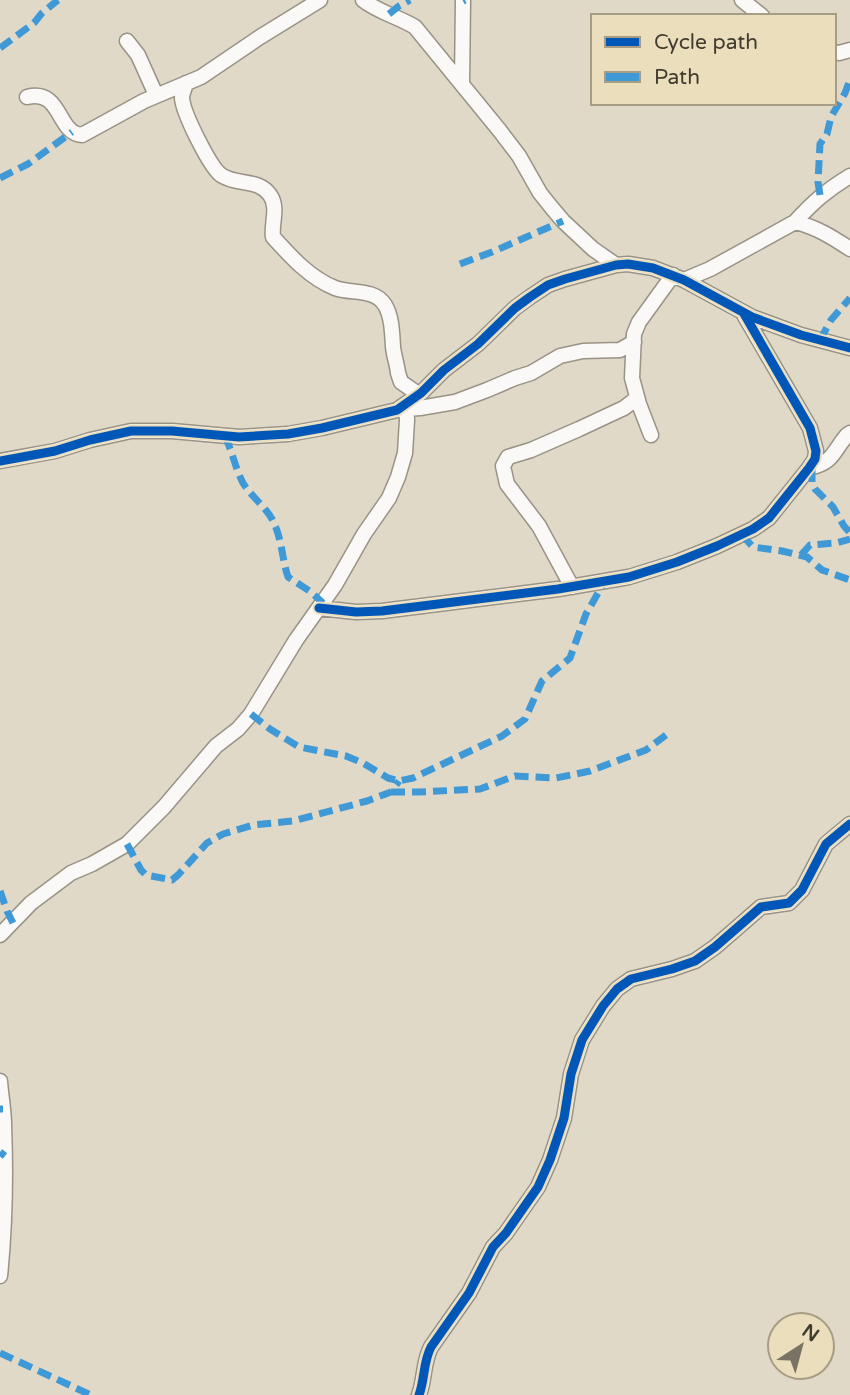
<svg xmlns="http://www.w3.org/2000/svg" width="850" height="1395" font-family="'Varela Round',sans-serif">
	<style>
		.lines { fill: none; stroke-linecap: round; stroke-linejoin: round }
		.minor-casing { stroke: #999386; stroke-width: 17 }
		.minor { stroke: #faf9f7; stroke-width: 14 }
		.quiet { stroke: #3f99d7; stroke-width: 7; stroke-dasharray: 14 7; stroke-linecap: butt }
		.cycleway-casing { stroke: #ebdebd; stroke-width: 13 }
		.cycleway { stroke: #0057b8; stroke-width: 9 }
	</style>
	<rect width="100%" height="100%" fill="#e0d9c8"/>
	<g class="lines">
		<defs>
			<path id="minor" d="M363,0c15,12 36,17 52,27l85,104 19,25 21,37 12,15 11,13 30,28 23,16
				M742,0l20,16
				M127,41l11,14 18,40
				M834,52l5,1 11,-3
				M186,83c-1,5 -4,11 -4,15 1,15 28,69 39,77 16,11 37,3 49,20 9,13 1,28 3,42 18,20 37,41 62,51 16,6 39,0 50,17 7,12 7,27 8,42 1,9 4,17 5,26l3,9 17,12
				M462,84l1,-84
				M27,97c35,-9 30,37 55,38l62,-34 57,-24 59,-40 60,-37
				M795,222c18,-20 32,-32 55,-46
				M684,280l26,-11 85,-47c21,5 37,15 55,27
				M406,409l14,-1 35,-6 32,-12 28,-12 16,-5 29,-17 23,-5 37,-1 14,-8
				M651,435l-12,-31 -7,-26 2,-44 5,-12 34,-47
				M0,461l55,-10 35,-11 41,-9h41l67,6 49,-3 34,-6 75,-18 24,-17 23,-23 34,-26 37,-36 15,-11 18,-12 17,-6 51,-14 12,-1 25,4 31,12 68,37 49,18 49,13
				M809,468c25,-6 23,-15 38,-33l3,-2
				M572,587l-33,-61 -32,-42 -4,-18 5,-9 23,-7 48,-21 45,-21 13,-10
				M319,608l37,4 26,-1 176,-22 71,-12 48,-15 40,-16 36,-17 16,-11 40,-50 6,-9 1,-8 -6,-23 -67,-115
				M0,935l31,-32 40,-30 21,-9 35,-20 37,-37 52,-61 22,-17 13,-15 45,-74 39,-55 29,-51 25,-36 9,-21 7,-24 2,-33 -1,-15
				M0,1081c1,15 4,29 4,44 2,50 1,101 -4,151
				M419,1395c6,-16 4,-33 12,-48l38,-54 24,-46 13,-14 32,-46 12,-27 14,-42 7,-44 11,-34 21,-34 14,-17 14,-10 41,-10 23,-8 20,-14 46,-40 28,-4 13,-13 24,-46 24,-20"/>
		</defs>
		<!-- minor casing -->
		<use href="#minor" class="minor-casing"/>
		<!-- minor -->
		<use href="#minor" class="minor"/>
		<!-- quiet -->
		<path class="quiet" d="M463,1l2,-1
			M389,14l10,-8 11,-6
			M0,48l34,-25 8,-10 16,-13
			M0,178l28,-14 44,-32
			M820,195l-2,-13 2,-38 7,-10 4,-17 14,-24 5,-13
			M460,264l32,-12 71,-31
			M820,340l11,-20 19,-22
			M225,436c7,15 11,34 18,47 9,15 24,24 31,40 8,17 8,36 14,54l23,15 12,11
			M812,468v15l3,6 18,18 11,19 6,7
			M742,535l11,12 29,4 25,6 15,13 28,10
			M801,555l9,-10 26,-2 14,-4
			M251,714l19,15 29,18 47,9 17,7 25,15 11,3 14,-3 89,-42 23,-17 17,-38 28,-23 16,-44 19,-33
			M391,792h28l61,-3 35,-13 41,2 15,-3 19,-4 56,-21 24,-18
			M127,844l14,26 5,5 26,5 6,-5 29,-32 16,-9 30,-9 40,-4 74,-20 24,-9 8,-11
			M0,891l7,20 6,12
			M0,1109h3
			M0,1152l5,4
			M0,1353l91,42"/>
		<defs>
			<path id="cycleway" d="M0,461l55,-10 35,-11 41,-9h41l67,6 49,-3 34,-6 75,-18 24,-17 23,-23 34,-26 37,-36 15,-11 18,-12 17,-6 51,-14 12,-1 25,4 31,12 68,37 49,18 49,13
				M319,608l37,4 26,-1 176,-22 71,-12 48,-15 40,-16 36,-17 16,-11 40,-50 6,-9 1,-8 -6,-23 -67,-116
				M419,1395c6,-16 4,-33 12,-48l38,-54 24,-46 13,-14 32,-46 12,-27 14,-42 7,-44 11,-34 21,-34 14,-17 14,-10 41,-10 23,-8 20,-14 46,-40 28,-4 13,-13 24,-46 24,-20"/>
		</defs>
		<!-- cycleway casing -->
		<use href="#cycleway" class="cycleway-casing"/>
		<!-- cycleway -->
		<use href="#cycleway" class="cycleway"/>
	</g>
	<!-- legend -->
	<rect x="591" y="14" width="245" height="91" fill="#ebdebd" stroke="#a79d84" stroke-width="2"/>
	<rect x="605" y="37" width="35" height="10" fill="#0057b8" stroke="#a79d84" stroke-width="2"/>
	<text x="654" y="49" font-size="21" fill="#413c2f">Cycle path</text>
	<rect x="605" y="72" width="35" height="10" fill="#3f99d7" stroke="#a79d84" stroke-width="2"/>
	<text x="654" y="84" font-size="21" fill="#413c2f">Path</text>
	<!-- north arrow -->
	<g transform="translate(801 1346) rotate(36)"><circle r="33" fill="#ebdebd" stroke="#a79d84" stroke-width="2"/>
	<path d="M0-5L12 26L0 18L-12 26Z" fill="#797365"/>
	<text y="-10" font-size="19" font-weight="bold" text-anchor="middle" fill="#413c2f">N</text>
	</g>
</svg>
